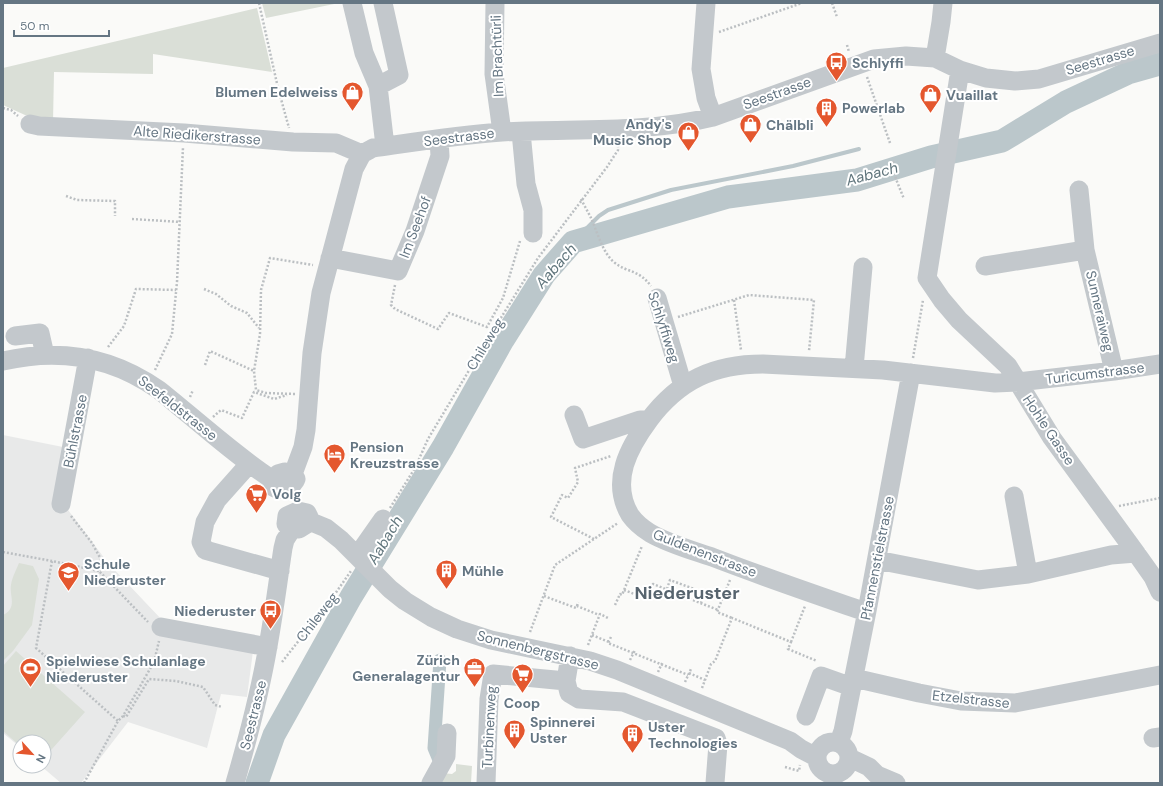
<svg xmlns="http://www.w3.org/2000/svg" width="1163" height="786" font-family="'DM Sans',sans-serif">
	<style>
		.built { fill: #e8e9e9 }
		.green { fill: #dadfd7 }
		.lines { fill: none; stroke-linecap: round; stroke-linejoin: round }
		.stream { stroke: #bbc7cb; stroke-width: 4 }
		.canal { stroke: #bbc7cb; stroke-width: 13 }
		.river { stroke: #bbc7cb; stroke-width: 23 }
		.path { stroke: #bbbfc2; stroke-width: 2.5; stroke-dasharray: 2 2; stroke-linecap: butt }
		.minor { stroke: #c3c8cc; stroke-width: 19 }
		.labels { text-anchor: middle; stroke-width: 4; stroke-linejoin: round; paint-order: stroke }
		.street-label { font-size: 14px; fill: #657683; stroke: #fff }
		.poi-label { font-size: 14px; font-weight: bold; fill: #657683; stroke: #fff; text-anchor: start }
		.water-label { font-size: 15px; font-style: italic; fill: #60757c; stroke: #fff }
		.district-label { font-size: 18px; font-weight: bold; fill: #57646e; stroke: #fff }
	</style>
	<rect width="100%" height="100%" fill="#fafaf8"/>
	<!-- built -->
	<path class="built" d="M3,435l65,13 -9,50 49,65 54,57 91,31 -6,46 -26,-3 -14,54 -79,-26 -47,61h-20l-20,-17h3v-24h-24v5l-17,-14z"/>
	<!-- green -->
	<path class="green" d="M262,3h77l-73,15z
		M257,8l15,64 -119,-18v20l-99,-2 -1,50 -28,-7 -22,-10v-37z
		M19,563l14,3 6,13 -7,46 -19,26 -10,10v-46c15,-7 6,-20 8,-30 1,-7 5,-15 8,-22z
		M16,651l69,61 -41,46v-16h-24v4l-17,-15v-65z
		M456,764l16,2 -1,17h-32l3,-10 10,1 4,-3z"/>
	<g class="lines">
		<!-- stream -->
		<path class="stream" d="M954,146l11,3
			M573,242l26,-26 9,-6 63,-20 122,-24 66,-17"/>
		<!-- canal -->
		<path class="canal" d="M439,760l-5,-12 6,-88"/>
		<!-- river -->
		<path class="river" d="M257,783l17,-48 77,-138 92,-150 60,-107 41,-65 29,-33 155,-45 129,-17 74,-23 71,-16 64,-39 62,-29 32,-9"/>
		<!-- path -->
		<path class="path" d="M259,3l19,85 11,40
			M832,3l5,14
			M719,32l83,-29
			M847,45l2,7
			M867,77l23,66
			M3,108l8,2 7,6
			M893,161l3,18 8,20
			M66,196l11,4 38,1v15
			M581,199c3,6 6,11 9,17 7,14 12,37 25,47 13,10 23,6 36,23
			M132,219l48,3
			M395,285l-4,20 4,4 43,20 11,-16 38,14 16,-29 17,-57
			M204,289l12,5 15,12 16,7 12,15
			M734,300l7,50
			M678,317l71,-22 65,5 -5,51
			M108,347l16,-21 12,-37 40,1
			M913,358l10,-58
			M205,365l5,-14 44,20
			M155,370l17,-36 5,-52 6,-135
			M295,394l-29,-1 -10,-3 -2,-19 6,-37 1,-44 9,-32 43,7
			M190,397l3,-7
			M213,417l8,-7 21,8 12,-26 20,7 13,-4
			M1119,506l41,-8
			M390,508l25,-40 13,-29 58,-97 52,-84 69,-91 11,-17v-6
			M71,516l21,27 11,20
			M594,539l-43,-22 11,-22 6,3 10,-16 -3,-14 36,-12
			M3,552l49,9
			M105,562l-6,9 49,51
			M99,571l-47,-10 -16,87 82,73
			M730,580l-13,32 15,6
			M667,589l3,-9 35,13 -4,10
			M624,590l23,9 6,-15 65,26
			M544,596l32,12 1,-2 22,9
			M615,605l5,-11 2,1 20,-49
			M577,606l1,-4
			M530,632l25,-67 63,-42
			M592,635l17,7
			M611,637l-3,6 80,32
			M791,642l14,-36
			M588,645l12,-31 8,4
			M630,660l5,-10
			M282,662l48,-61 21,-30
			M658,672l5,-11
			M689,673l16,7
			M685,682l6,-13
			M702,688l9,-24 4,-3 17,-43 59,24 -3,7 29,12
			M123,716l3,1 23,-38 27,2 27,6 12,18 7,2
			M785,767l14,4 1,-6
			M84,783l34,-62 5,-5 31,-54 5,-21"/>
		<!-- minor -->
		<path class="minor" d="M352,3l12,50 14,33 7,60
			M495,3l-1,71 8,58
			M706,3l-5,66 5,29 7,19
			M935,58l6,-36 2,-19
			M960,70l-33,208 15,22 17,20 49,46 44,72 84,115 17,24 7,15
			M378,86l21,-11 -16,-72
			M30,124l9,2 145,7 109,9 43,1 26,11
			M521,132l5,52 7,26v23
			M1079,190l6,60 29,121
			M330,258l68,13 17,-40 25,-75 -1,-17
			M985,266l100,-16
			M657,298l26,88
			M15,336l25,-3 5,22
			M3,361c56,-13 108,-5 156,29 9,7 18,15 28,23 28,23 55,47 86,67
			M854,368l9,-101
			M574,415l9,24 57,-19h9
			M249,464l-32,36 -12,22 -4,20 4,8 75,21
			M285,472l8,2 3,5 -1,2c-5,8 -14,11 -22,6l1,-9 4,-4z
			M293,474l10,-27 3,-17 6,-77 9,-60 33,-124 8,-15 11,-6c42,-6 86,-13 129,-16 70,-4 142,2 211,-15l161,-58 32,-3 29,2 25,12 26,8 29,3 24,-2 121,-36
			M1014,496l14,78
			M61,504l27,-146
			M298,511l9,2 2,4 -2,7 -8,5 -10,-1 -3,-4 1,-8z
			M309,521l17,7 15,12 49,49 15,12 26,16 26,12 34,11 99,21 27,9 173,71 11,8 15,8
			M357,556l26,-37
			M877,560l101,20 50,-6 83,-19 25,-2
			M867,611l-7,-1c-49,-17 -99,-34 -148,-53 -21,-7 -43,-13 -62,-24 -8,-5 -15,-11 -20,-18 -20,-34 -1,-68 19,-95 30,-40 65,-56 114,-56l120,6 112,13 23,-1 96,-11 46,-7
			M161,627l107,20
			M570,656l-4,25 3,12 10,6 44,3 93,36 2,6 -3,39
			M854,678l65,15 42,8 54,2 145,-28
			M806,716l15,-40 31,11
			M1153,738l7,-1
			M817 758a16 16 0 1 1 32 0a16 16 0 1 1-32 0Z
			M839,742l4,-11 24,-120 44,-238
			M850,758l19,9 8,8 19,8
			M235,783c13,-45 25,-91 33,-137 6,-33 10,-65 15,-98l2,-8 7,-11
			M431,783l15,-27 1,-23
			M486,783l3,-84 4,-25 73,7"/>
	</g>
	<!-- icons -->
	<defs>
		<symbol id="bus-pin" viewBox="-11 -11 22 30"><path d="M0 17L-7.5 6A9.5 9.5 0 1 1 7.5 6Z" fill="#e4572e" stroke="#fff"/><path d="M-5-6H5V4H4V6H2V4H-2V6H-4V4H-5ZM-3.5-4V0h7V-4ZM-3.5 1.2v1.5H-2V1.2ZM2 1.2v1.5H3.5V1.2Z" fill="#fff"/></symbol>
		<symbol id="shop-pin" viewBox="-11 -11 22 30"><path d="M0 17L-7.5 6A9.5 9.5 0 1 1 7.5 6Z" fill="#e4572e" stroke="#fff"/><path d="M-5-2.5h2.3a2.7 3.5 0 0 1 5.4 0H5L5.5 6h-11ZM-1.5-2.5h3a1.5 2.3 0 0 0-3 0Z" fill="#fff"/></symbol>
		<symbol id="building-pin" viewBox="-11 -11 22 30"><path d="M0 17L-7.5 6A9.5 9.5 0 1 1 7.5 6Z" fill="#e4572e" stroke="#fff"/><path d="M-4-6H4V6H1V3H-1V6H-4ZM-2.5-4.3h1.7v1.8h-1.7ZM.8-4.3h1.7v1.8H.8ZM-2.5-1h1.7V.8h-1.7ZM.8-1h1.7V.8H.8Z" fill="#fff"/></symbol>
		<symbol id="hotel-pin" viewBox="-11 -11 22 30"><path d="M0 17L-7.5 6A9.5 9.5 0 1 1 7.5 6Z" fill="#e4572e" stroke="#fff"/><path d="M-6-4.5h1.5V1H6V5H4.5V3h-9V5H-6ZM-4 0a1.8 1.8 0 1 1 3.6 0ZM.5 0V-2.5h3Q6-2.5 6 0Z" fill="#fff"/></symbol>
		<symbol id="supermarket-pin" viewBox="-11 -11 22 30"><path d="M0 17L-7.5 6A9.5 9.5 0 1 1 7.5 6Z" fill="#e4572e" stroke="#fff"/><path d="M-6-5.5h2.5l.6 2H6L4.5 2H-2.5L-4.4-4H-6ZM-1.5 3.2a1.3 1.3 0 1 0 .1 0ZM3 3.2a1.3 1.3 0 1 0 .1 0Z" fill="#fff"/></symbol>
		<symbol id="school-pin" viewBox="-11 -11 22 30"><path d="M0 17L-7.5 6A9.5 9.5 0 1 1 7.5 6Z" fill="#e4572e" stroke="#fff"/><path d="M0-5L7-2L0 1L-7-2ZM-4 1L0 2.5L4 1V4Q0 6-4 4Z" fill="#fff"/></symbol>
		<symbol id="office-pin" viewBox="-11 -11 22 30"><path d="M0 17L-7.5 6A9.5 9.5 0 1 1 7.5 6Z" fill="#e4572e" stroke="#fff"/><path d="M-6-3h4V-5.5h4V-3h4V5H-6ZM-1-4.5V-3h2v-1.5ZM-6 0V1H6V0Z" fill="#fff"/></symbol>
		<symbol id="stadium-pin" viewBox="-11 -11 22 30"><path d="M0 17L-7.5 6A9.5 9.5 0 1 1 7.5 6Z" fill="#e4572e" stroke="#fff"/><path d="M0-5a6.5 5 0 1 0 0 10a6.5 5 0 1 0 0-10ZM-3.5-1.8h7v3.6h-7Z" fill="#fff"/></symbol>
	</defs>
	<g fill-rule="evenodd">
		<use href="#bus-pin" x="824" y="50" width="25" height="34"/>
		<use href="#shop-pin" x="340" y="80" width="25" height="34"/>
		<use href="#shop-pin" x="918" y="82" width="25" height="34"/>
		<use href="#building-pin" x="814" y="96" width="25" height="34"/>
		<use href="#shop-pin" x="738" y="112" width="25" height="34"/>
		<use href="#shop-pin" x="676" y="120" width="25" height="34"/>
		<use href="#hotel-pin" x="322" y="442" width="25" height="34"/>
		<use href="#supermarket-pin" x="244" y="482" width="25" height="34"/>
		<use href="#building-pin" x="434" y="558" width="25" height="34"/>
		<use href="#school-pin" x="56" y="560" width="25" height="34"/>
		<use href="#bus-pin" x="258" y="598" width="25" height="34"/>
		<use href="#office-pin" x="462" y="656" width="25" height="34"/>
		<use href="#stadium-pin" x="18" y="656" width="25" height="34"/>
		<use href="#supermarket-pin" x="510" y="662" width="25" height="34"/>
		<use href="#building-pin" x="502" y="718" width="25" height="34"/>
		<use href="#building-pin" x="620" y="722" width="25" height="34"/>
	</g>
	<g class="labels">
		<!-- street labels -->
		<g class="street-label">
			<text transform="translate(497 56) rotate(-92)" y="5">Im Brachtürli</text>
			<text transform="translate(1100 60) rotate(-17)" y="5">Seestrasse</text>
			<text transform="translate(777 93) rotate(-20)" y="5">Seestrasse</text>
			<text transform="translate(197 135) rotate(4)" y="5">Alte Riedikerstrasse</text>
			<text transform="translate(459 137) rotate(-7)" y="5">Seestrasse</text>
			<text transform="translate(415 227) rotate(-69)" y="5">Im Seehof</text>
			<text transform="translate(1100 311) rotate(77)" y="5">Sunneraiweg</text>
			<text transform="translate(664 327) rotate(72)" y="5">Schlyffiweg</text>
			<text transform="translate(485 344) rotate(-59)" y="5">Chileweg</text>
			<text transform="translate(1095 373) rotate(-7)" y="5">Turicumstrasse</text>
			<text transform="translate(178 408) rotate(38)" y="5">Seefeldstrasse</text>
			<text transform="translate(1049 430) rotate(56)" y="5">Hohle Gasse</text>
			<text transform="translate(75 431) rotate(-79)" y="5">Bühlstrasse</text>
			<text transform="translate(705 553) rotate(21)" y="5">Guldenenstrasse</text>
			<text transform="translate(877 558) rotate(-79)" y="5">Pfannenstielstrasse</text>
			<text transform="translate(317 617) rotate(-52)" y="5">Chileweg</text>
			<text transform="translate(538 650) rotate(14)" y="5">Sonnenbergstrasse</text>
			<text transform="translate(971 699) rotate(6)" y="5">Etzelstrasse</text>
			<text transform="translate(253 715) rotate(-76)" y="5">Seestrasse</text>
			<text transform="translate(489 727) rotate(-87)" y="5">Turbinenweg</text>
		</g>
		<!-- poi labels -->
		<g class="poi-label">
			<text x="852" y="68">Schlyffi</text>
			<text x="338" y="97" text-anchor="end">Blumen Edelweiss</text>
			<text x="946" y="100">Vuaillat</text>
			<text x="842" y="113">Powerlab</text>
			<text x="672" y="129" text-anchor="end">Andy's<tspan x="672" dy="16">Music Shop</tspan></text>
			<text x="766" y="130">Chälbli</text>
			<text x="350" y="452">Pension<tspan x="350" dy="16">Kreuzstrasse</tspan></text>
			<text x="272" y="499">Volg</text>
			<text x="84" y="569">Schule<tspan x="84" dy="16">Niederuster</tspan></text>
			<text x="462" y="576">Mühle</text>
			<text x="256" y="616" text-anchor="end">Niederuster</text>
			<text x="460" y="665" text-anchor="end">Zürich<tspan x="460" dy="16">Generalagentur</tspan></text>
			<text x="46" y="666">Spielwiese Schulanlage<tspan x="46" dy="16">Niederuster</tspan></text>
			<text x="522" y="708" text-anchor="middle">Coop</text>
			<text x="530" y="727">Spinnerei<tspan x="530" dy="16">Uster</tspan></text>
			<text x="648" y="732">Uster<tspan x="648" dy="16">Technologies</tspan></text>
		</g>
		<!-- water labels -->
		<g class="water-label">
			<text transform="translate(872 174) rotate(-15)" y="5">Aabach</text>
			<text transform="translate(556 266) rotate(-49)" y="5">Aabach</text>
			<text transform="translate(385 540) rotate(-59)" y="5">Aabach</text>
		</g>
		<!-- district labels -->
		<g class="district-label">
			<text x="687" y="599">Niederuster</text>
		</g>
	</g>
	<!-- border -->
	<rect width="1163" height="786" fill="none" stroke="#657683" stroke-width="8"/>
	<!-- north arrow -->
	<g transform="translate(32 754) rotate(117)"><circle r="19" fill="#ffffff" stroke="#c1c8cd"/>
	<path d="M0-3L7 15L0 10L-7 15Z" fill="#e4572e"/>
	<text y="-6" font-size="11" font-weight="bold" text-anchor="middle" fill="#657683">N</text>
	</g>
	<!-- scale -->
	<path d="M14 30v6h95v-6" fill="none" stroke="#657683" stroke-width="2"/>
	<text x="20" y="30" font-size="12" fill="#657683" stroke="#ffffff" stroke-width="3" paint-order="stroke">50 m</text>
</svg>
